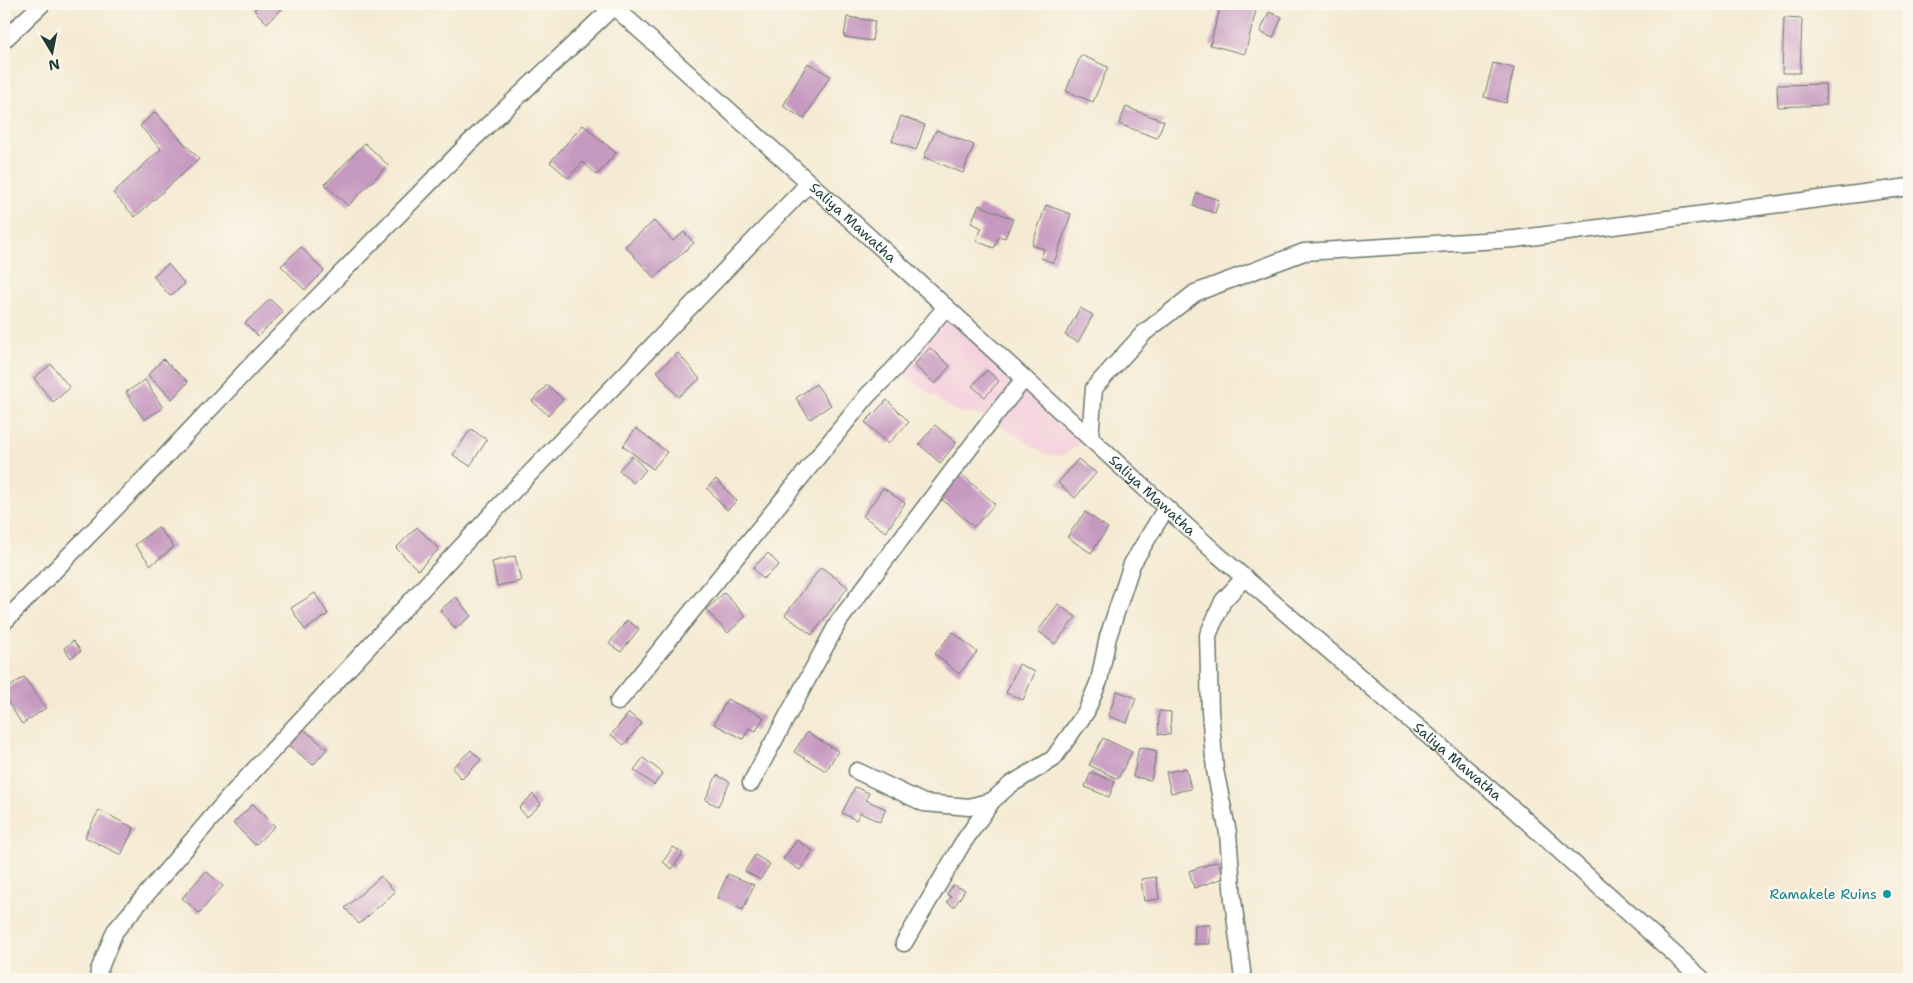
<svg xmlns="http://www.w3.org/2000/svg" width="1913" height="983" font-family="'Shantell Sans',sans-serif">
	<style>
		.built { fill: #f4cfdc }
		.building { fill: #c699c0 }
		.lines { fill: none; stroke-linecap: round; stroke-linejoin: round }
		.minor-casing { stroke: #6a7a6c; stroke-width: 19 }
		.minor { stroke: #fff; stroke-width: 16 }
		.culture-dot { fill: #0f9aa8; stroke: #fbf7ec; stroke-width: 2 }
		.labels { text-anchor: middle; stroke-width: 5; stroke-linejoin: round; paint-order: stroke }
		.street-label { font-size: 14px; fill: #1f3d34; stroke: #fbf7ec }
		.culture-label { font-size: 14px; fill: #0d838f; stroke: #fbf7ec; text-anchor: end }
	</style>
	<rect width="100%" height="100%" fill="#fbf7ec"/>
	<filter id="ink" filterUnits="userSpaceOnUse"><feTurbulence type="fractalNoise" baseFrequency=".02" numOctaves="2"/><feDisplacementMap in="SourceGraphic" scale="10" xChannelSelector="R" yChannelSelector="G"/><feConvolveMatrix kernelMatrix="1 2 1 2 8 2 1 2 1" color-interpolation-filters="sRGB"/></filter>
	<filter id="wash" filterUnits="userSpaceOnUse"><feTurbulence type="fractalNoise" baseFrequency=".0096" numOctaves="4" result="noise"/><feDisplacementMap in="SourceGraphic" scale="20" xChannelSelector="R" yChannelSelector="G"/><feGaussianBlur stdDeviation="1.12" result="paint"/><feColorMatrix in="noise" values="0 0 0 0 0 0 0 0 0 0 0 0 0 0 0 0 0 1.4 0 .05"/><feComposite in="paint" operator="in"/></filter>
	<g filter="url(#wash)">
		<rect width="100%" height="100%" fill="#f5ead3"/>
		<!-- built -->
		<path class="built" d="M946,307l144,131 -29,18 -15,-2 -55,-34 -16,-6 -20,-3 -61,-42z"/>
		<g id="blocks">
			<!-- building -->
			<path class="building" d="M260,4h27l-20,19 -13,-13z
				M1221,4h12l23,6 -11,44 -35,-9z
				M1269,12l13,5 -9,21 -13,-6z
				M847,17l28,4 -3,20 -28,-4z
				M1784,18l18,1 -2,54h-18z
				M1081,55l27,12 -15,35 -27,-11z
				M808,63l22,13 -26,43 -21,-13z
				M1493,63l21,5 -8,35 -22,-6z
				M1825,84l1,21 -48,2 -1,-22z
				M1126,107l38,14 -7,17 -38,-14z
				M155,112l44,47 -64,58 -22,-24 48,-44 -21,-23z
				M901,116l24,9 -9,25 -24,-9z
				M583,125l33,28 -19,22 -14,-13 -15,16 -18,-16z
				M936,130l38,15 -11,28 -39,-16z
				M365,143l23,22 -40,41 -23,-22z
				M1197,193l22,7 -4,13 -22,-7z
				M979,205l34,14 -8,19 -6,-2 -5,12 -18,-7 6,-13 -11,-5z
				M1046,205l25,9 -17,49 -13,-5 3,-9 -12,-4z
				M654,221l19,20 11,-9 10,11 -40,35 -29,-32z
				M301,247l23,24 -19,19 -24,-24z
				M168,264l17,20 -15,12 -17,-20z
				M270,299l13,13 -25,24 -13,-13z
				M1080,308l13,7 -15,27 -13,-7z
				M930,348l20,18 -15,18 -21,-19z
				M678,353l22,26 -22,18 -21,-26z
				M163,359l25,23 -16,17 -24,-24z
				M51,364l19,24 -17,14 -19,-24z
				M987,370l12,11 -14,16 -13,-11z
				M145,380l18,28 -19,12 -18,-28z
				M816,384l15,21 -21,14 -14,-21z
				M547,385l16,14 -15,16 -16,-14z
				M887,400l22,22 -21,22 -23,-22z
				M935,425l21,18 -16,20 -21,-19z
				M636,428l31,24 -14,17 -30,-23z
				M471,429l16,11 -17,26 -17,-11z
				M632,456l14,14 -13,13 -14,-13z
				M1078,459l18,14 -21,25 -17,-15z
				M959,472l36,32 -21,23 -36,-31z
				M716,479l21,22 -10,9 -20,-22z
				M883,488l22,15 -19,29 -23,-16z
				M1085,512l23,16 -17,25 -24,-16z
				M158,527l16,20 -23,18 -16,-20z
				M417,527l22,22 -21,21 -22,-22z
				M768,553l11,12 -16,14 -10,-11z
				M515,556l6,25 -24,5 -5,-24z
				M821,567l27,20 -36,48 -27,-20z
				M315,593l13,21 -23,16 -14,-22z
				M724,593l22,23 -18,17 -22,-23z
				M456,597l15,19 -16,13 -15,-19z
				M1058,604l18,13 -21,27 -17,-13z
				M627,620l12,9 -18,23 -12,-8z
				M953,632l24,20 -18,22 -24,-20z
				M73,641l8,10 -10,7 -7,-10z
				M1019,664l16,8 -12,28 -17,-7z
				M24,677l22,31 -24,16 -18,-28v-5z
				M1117,691l19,7 -9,25 -19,-7z
				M727,699l37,18 -8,14 -7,-3 -6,11 -29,-15z
				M1159,711l12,1 -1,23 -12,-1z
				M629,713l13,10 -18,22 -13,-10z
				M304,729l23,20 -14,16 -24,-20z
				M807,732l31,19 -12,20 -32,-19z
				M1103,738l29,14 -14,27 -29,-14z
				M1139,747l18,4 -6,29 -18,-3z
				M471,750l10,10 -19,19 -10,-11z
				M643,758l20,15 -9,12 -20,-15z
				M1186,768l5,21 -20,4 -5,-21z
				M1091,772l24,10 -6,15 -24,-10z
				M717,775l13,7 -12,24 -13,-6z
				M855,787l14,6 -3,7 20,9 -6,13 -20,-9 -4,7 -14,-7z
				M533,794l8,10 -14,13 -8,-9z
				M253,804l22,22 -20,19 -22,-22z
				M99,810l35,18 -13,27 -36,-18z
				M797,840l16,11 -13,19 -17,-11z
				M673,847l10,6 -11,16 -9,-7z
				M755,855l15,9 -10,16 -15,-9z
				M1218,861l6,17 -30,10 -5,-17z
				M206,871l17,15 -24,27 -17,-15z
				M728,874l26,11 -11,25 -26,-12z
				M381,876l14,16 -36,32 -14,-16z
				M1156,877l3,22 -15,2 -3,-22z
				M953,885l12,5 -11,17 -7,-5 4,-5 -4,-3z
				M1195,925h15v19h-16z"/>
		</g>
	</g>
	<g filter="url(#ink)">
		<use href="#blocks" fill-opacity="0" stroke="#6a7a6c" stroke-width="1"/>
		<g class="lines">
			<defs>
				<g id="minor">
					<path id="s1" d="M611,4l232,209 374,341 295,254 190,171"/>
					<path d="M4,40l38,-36"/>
					<path d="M1090,438l4,-50 50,-55 51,-40 109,-41 211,-13 394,-52"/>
					<path d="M4,622l142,-145 112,-119 211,-215 145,-137"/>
					<path d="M618,702l250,-307 26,-26 52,-62"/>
					<path d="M857,771l67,32 45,4 23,-6"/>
					<path d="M751,783l88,-162 152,-201 33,-41"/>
					<path d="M904,943l58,-99 30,-43 18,-16 43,-26 33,-47 13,-31 9,-44 24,-73 34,-56"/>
					<path d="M98,979l1,-9 16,-39 116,-136 283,-305 295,-307"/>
					<path d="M1243,979l-10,-79 -5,-67 -13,-63 -5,-59 -2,-76 15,-34 22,-24"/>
				</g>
			</defs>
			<!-- minor casing -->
			<use href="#minor" class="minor-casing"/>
			<!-- minor -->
			<use href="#minor" class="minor"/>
		</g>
	</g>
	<!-- markers -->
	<circle class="culture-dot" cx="1887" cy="894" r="5"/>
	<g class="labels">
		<!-- street labels -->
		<g class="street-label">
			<text dy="5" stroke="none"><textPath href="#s1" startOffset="326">Saliya Mawatha</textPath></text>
			<text dy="5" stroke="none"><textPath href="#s1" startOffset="731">Saliya Mawatha</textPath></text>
			<text dy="5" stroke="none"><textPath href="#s1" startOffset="1136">Saliya Mawatha</textPath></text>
		</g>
		<!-- culture labels -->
		<g class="culture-label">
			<text x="1877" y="899">Ramakele Ruins</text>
		</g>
	</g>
	<!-- margin -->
	<rect width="1913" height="983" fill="none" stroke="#fbf7ec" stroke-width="20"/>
	<!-- north arrow -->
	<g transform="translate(52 52) rotate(170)" stroke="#fbf7ec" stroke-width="4" paint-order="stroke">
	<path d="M0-4L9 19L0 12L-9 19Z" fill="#1f3d34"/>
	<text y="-8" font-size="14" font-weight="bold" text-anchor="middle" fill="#1f3d34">N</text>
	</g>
</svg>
